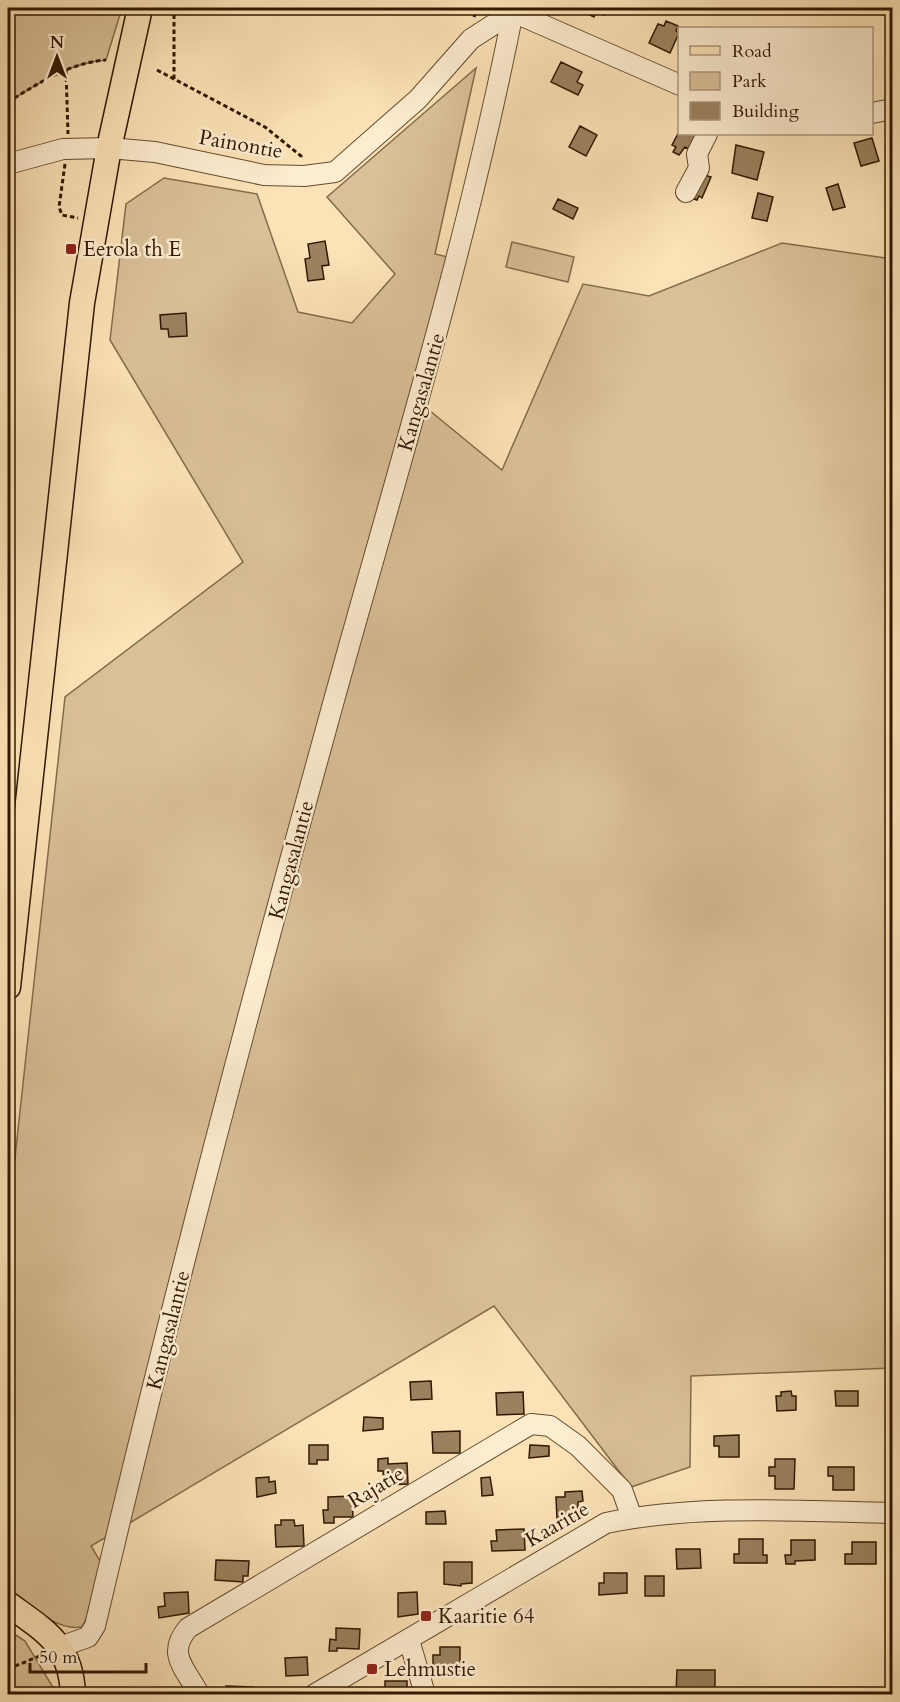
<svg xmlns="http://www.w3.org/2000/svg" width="900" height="1702" font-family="Cardo,serif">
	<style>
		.green { fill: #dac098; stroke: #866c4c; stroke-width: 1.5 }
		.building { fill: #9b825f; stroke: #321800; stroke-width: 1.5 }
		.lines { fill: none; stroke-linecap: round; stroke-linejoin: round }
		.minor-casing { stroke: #644b2e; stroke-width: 22 }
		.major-casing { stroke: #321800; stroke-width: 27 }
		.path { stroke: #321800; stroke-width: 3; stroke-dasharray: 4.5 3; stroke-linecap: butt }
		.minor { stroke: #fdedd0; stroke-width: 20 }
		.major { stroke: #fce3b7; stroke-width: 24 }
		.poi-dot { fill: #8f2418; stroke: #fdedd0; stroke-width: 2 }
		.labels { text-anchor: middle; stroke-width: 5; stroke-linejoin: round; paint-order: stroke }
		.street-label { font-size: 21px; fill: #321800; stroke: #fdedd0 }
		.poi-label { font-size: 21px; fill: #321800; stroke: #fdedd0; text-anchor: start }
	</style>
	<rect width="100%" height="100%" fill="#fce3b7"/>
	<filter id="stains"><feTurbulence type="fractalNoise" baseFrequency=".00333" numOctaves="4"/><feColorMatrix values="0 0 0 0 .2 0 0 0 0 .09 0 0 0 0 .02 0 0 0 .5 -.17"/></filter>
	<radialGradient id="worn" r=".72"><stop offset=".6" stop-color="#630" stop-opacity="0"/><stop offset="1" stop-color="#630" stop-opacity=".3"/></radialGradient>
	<!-- green -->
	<path class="green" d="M8,8h114l-16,52c-37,3 -67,23 -98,42z
		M476,68l-41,186 17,4 -34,143 84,69 81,-186 66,12 133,-53 110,16v1109l-201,8 -1,91 -59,20 -137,-181 -403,240 11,18 -14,51 -6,12c-28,4 -53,-23 -74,-39v-366l57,-525 178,-135 -133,-222 16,-136 38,-26 93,16 41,118 54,11 43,-49 -68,-77z
		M512,242l62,15 -6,25 -62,-15z
		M8,1630l17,11 32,53h-49z"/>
	<!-- building -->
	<path class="building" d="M575,8h34l-4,7 -9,-4 -2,6z
		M666,21l12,5 -2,5 3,2 -9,20 -21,-10 9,-19 6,2z
		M561,62l21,10 -5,10 6,3 -5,10 -27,-13z
		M580,126l17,9 -11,21 -17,-9z
		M680,130v4h21l-8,17 -8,-4 -6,8 -6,-3 3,-5 -4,-2z
		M872,138l7,23 -18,5 -7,-23z
		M736,145l28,7 -7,28 -25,-7z
		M701,174l10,3 -9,21 -3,-2 -2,4 -6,-2z
		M838,184l7,23 -12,3 -7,-22z
		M758,193l15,4 -6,24 -15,-3z
		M558,199l20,9 -5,11 -20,-10z
		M325,241l4,24 -7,1 2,13 -16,2 -3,-22 5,-1 -2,-14z
		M186,313l1,23 -18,1 -1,-8h-7l-1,-14z
		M431,1381l1,18 -21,1 -1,-18z
		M791,1391l1,5h4v14l-19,1 -1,-15h5v-4z
		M835,1391h23v15h-22z
		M523,1392l1,22 -27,1 -1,-22z
		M364,1417l19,1v11l-20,2z
		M460,1431v22h-27l-1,-21z
		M739,1435v22h-20v-11h-5v-10z
		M309,1445h19v15h-11v4h-8z
		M530,1445l19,1v10l-20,2z
		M388,1458v6l19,-1 1,21 -24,1 -1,-14h-5v-12z
		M775,1459h20l-1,30h-19v-13h-6v-9h6z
		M828,1467h26v23h-21v-14h-5z
		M269,1477v5l6,-1 1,12 -19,4 -1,-19z
		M490,1477l3,18 -11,1 -1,-18z
		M582,1491l1,10 -5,1v16l-21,1 -1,-22h9v-5z
		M352,1496l1,21h-19v6h-10l-1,-13h5v-13z
		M445,1511l1,13h-20v-12z
		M281,1520h13l1,6 8,-1 1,21 -28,1 -1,-22h6z
		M524,1529l1,21 -33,1 -1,-10h6l-1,-11z
		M739,1539h24v16h4v8h-33v-9h5z
		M791,1540h24v20l-20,1v3h-9l-1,-9h6z
		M852,1542h24v22h-31v-10h7z
		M676,1549h24l1,19 -24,1z
		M216,1560l33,1 -1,15h-5v6l-28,-2z
		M444,1562h28v21l-11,1v2l-17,-2z
		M604,1573h23v20l-28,2v-12h5z
		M645,1576h19v20h-19z
		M188,1592l1,21 -30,5 -1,-11 7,-1 -1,-13z
		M417,1592l1,22 -20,3v-24z
		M336,1628l24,1 -1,20 -22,-1v3h-8l1,-12 6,1z
		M440,1647h20v28h-21v-10h-6v-10h7z
		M307,1657l1,18 -22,1 -1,-18z
		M677,1670h38v24h-39z
		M385,1681h22v13h-22z
		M226,1686l27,1v7h-27z"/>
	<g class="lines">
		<defs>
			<path id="minor" d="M872,113l20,-4
				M8,164l55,-15 46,-1 46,4 109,23 40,1 31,-4 83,-73 53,-60 42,-27 167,73
				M686,192l13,-24 -2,-14 10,-20
				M409,1640l16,54
				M60,1647l28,-10 7,-11c70,-299 148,-596 230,-893 65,-239 140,-477 188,-721l4,-4
				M199,1694c-14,-26 -33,-40 -11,-66l343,-204 19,2 28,20 44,44 10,28
				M315,1694l291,-171c92,-19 193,-12 286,-10"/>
			<path id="major" d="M8,987l74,-684 27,-155 31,-140
				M8,1604c37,27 63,40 65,90"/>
		</defs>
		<!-- minor casing -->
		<use href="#minor" class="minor-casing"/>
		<!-- major casing -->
		<use href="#major" class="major-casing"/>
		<!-- path -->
		<path class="path" d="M474,17l3,-9
			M66,70l2,64
			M157,70l108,57 36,29v4
			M174,79v-71
			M8,102c31,-19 61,-39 98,-42
			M8,138l4,7
			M65,164l-6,43 3,8 16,3
			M8,1669l34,-14"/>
		<!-- minor -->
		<use href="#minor" class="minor"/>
		<!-- major -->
		<use href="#major" class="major"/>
	</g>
	<!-- markers -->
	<g class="poi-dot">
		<rect x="65" y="243" width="12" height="12" rx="3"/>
		<rect x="420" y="1610" width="12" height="12" rx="3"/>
		<rect x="366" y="1663" width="12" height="12" rx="3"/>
	</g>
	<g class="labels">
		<!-- street labels -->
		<g class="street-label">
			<text transform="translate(241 144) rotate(10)" y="7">Painontie</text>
			<text transform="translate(421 392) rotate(-74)" y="7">Kangasalantie</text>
			<text transform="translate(291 860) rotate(-75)" y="7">Kangasalantie</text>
			<text transform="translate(168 1330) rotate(-76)" y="7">Kangasalantie</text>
			<text transform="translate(376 1487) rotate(-31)" y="7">Rajatie</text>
			<text transform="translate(557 1524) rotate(-30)" y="7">Kaaritie</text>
		</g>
		<!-- poi labels -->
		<g class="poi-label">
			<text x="83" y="256">Eerola th E</text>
			<text x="438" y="1623">Kaaritie 64</text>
			<text x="384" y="1676">Lehmustie</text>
		</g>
	</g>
	<!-- margin -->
	<rect width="900" height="1702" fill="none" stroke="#fce3b7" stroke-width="30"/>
	<rect x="9" y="9" width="882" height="1684" fill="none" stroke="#321800" stroke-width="3"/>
	<rect x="15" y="15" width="870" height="1672" fill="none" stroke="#321800" stroke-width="1.5"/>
	<!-- legend -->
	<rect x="678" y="27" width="195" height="108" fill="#fdedd0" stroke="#ac987d" stroke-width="1.5"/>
	<rect x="690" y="46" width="30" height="9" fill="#fce3b7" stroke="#ac987d" stroke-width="1.5"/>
	<text x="732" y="57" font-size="18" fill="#321800">Road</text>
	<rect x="690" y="72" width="30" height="18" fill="#dac098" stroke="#ac987d" stroke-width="1.5"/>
	<text x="732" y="87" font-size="18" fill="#321800">Park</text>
	<rect x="690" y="102" width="30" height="18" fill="#9b825f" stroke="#ac987d" stroke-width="1.5"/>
	<text x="732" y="117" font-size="18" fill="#321800">Building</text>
	<!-- north arrow -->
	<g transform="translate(57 57)" stroke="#fdedd0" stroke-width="4.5" paint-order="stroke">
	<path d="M0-4.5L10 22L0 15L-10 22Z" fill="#321800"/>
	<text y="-9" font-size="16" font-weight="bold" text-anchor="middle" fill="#321800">N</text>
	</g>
	<!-- scale -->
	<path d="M30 1663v9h116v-9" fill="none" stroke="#321800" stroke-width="3"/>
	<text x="39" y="1663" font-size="18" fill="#321800" stroke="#fdedd0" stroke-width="4.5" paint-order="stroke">50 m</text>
	<rect width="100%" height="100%" filter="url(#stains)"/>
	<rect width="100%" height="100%" fill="url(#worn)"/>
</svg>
